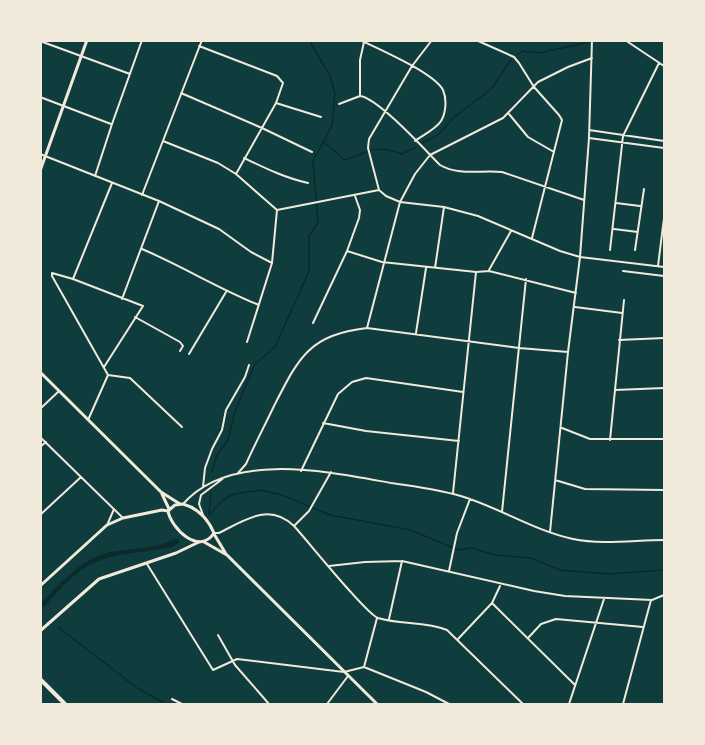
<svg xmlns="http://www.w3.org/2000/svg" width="705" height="745" font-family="Montserrat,sans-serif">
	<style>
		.water { fill: #0a2a2b }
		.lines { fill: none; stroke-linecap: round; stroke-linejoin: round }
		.stream { stroke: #0a2a2b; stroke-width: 1.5 }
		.minor { stroke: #f1e9da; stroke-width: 2 }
		.tertiary { stroke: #f1e9da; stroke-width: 3 }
		.secondary { stroke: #f1e9da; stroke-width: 3 }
		.primary { stroke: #f1e9da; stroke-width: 4 }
	</style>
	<rect width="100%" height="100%" fill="#0f3d3e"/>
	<!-- water -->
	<path class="water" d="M176,538l4,4 -6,4c-27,8 -61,5 -86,20 -18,10 -33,29 -47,44v-7c18,-18 37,-41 62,-49 19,-6 59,-5 73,-16z"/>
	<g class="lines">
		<!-- stream -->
		<path class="stream" d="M596,41v-1
			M517,55l6,-4 16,2 50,-11
			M324,142l21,18 21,-8
			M422,143l16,-8 15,-17 38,-29 20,-29
			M371,150c14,-2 19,0 31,4l14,-7
			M212,471l5,-16 11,-15 7,-29 20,-47 20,-17 34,-76v-35l9,-14 -5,-61 19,-36 3,-32 -5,-17 -19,-32v-4
			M209,514l2,-22
			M209,515l14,-15 11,-6 27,-4 21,5 48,20 81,15 47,20 13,-2 24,7 36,3 29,12 49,4 55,-4
			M58,627l79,61 29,16"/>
		<!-- minor -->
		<path class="minor" d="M360,40c19,9 74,33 83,50 4,9 3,23 -2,31 -5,8 -18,14 -26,20
			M432,40l-20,26 -43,73 -1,9 11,42 7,6 14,6 44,5 34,9 82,35 20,6 84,10
			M476,40l38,17 5,6 15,24 25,28 3,5 -30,118
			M625,40l39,26
			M40,41l90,33
			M199,46l78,30 6,7 -7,20 -40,71
			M181,93l81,35 50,24
			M360,96c18,2 65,54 80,69 19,11 40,5 62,7l82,28
			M360,96v-36l4,-18
			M40,97l71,27
			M276,103l45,14
			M339,104l21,-8
			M509,114l19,23 26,15
			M589,130l75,11
			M589,138l75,10
			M163,141l55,22 18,11 41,36 102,-20
			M40,154l119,47 60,28 32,23 21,11
			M244,158c21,10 41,20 64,25
			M95,176l17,-52 30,-84
			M142,195l60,-155
			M616,203l24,3
			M614,229l24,3
			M142,249c40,17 77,40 117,56
			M610,250l13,-114 36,-73
			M635,250l9,-61
			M347,251l35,11 94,10 13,-1 87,22
			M658,266l6,-48
			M435,268l9,-61
			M489,270l22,-39
			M623,271l41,5
			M73,279l39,-96
			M122,299l37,-98
			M575,307l47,6
			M135,317l45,25 3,4 -3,5
			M313,323l34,-72 12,-33 1,-8 -5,-14
			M367,328l33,-126 15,-28 15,-19 73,-37 35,-36 30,-15 24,-9
			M416,333l10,-65
			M619,340l45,-2
			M247,342l25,-79 5,-53
			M189,354l37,-62
			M108,375l22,3 52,49
			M615,390l49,-2
			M40,409l19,-18
			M88,420l20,-45 -56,-99v-3l21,6 70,27 -39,61
			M323,423l43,8 93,10
			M562,428l28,11h74
			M40,437l83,81
			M610,440l14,-140
			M40,447l6,-5
			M301,471l37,-77 14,-12 14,-4 97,14
			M238,473l8,-9c9,-20 19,-39 28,-58 25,-49 35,-71 93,-78l152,20 49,4
			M555,480l30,9 79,1
			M203,487l2,-19 7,-19 10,-19 4,-20 19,-33 4,-12
			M453,493l23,-221
			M183,504c47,-54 147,-32 208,-21 26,4 52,7 76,15 36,12 69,33 106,41 29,6 62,1 91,1
			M502,512l24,-233
			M40,515l41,-38
			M203,515l-4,-11 2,-9 24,-18
			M108,523l6,-14
			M294,526l15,-15 22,-39
			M550,532l18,-180 12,-95 9,-119 3,-98
			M214,533h5c26,-13 50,-31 75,-7 13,14 72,88 84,92 23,7 47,3 69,12l76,74
			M147,564l66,106 24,-11 107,13 20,-5
			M329,566l36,-4 37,-1 132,30 31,5 87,4 12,-5
			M449,571l8,-38 13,-34
			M500,586l-8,17 83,82
			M389,619l13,-58
			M218,635l17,30 34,39
			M528,638l13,-14 15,-5 87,8
			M458,639l34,-36
			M364,667l62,25 23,12
			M364,667l13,-49
			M172,699l10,5
			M327,704l21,-28
			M569,704l35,-105
			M623,704l28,-104"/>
		<!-- tertiary -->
		<path class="tertiary" d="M40,171l47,-131
			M40,586l67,-61 16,-7 39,-8 6,1
			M40,631l59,-52 77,-26 23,-11"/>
		<!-- secondary -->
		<path class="secondary" d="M40,372l121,120 19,12
			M162,494l7,15
			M183,504c14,4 25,15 31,29 -15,23 -43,-5 -46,-22l7,-6z
			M214,534l12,20
			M204,542l23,13 150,149"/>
		<!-- primary -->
		<path class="primary" d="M40,679l25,25"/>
	</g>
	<!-- border -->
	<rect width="705" height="745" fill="none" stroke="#f1e9da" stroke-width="84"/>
</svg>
